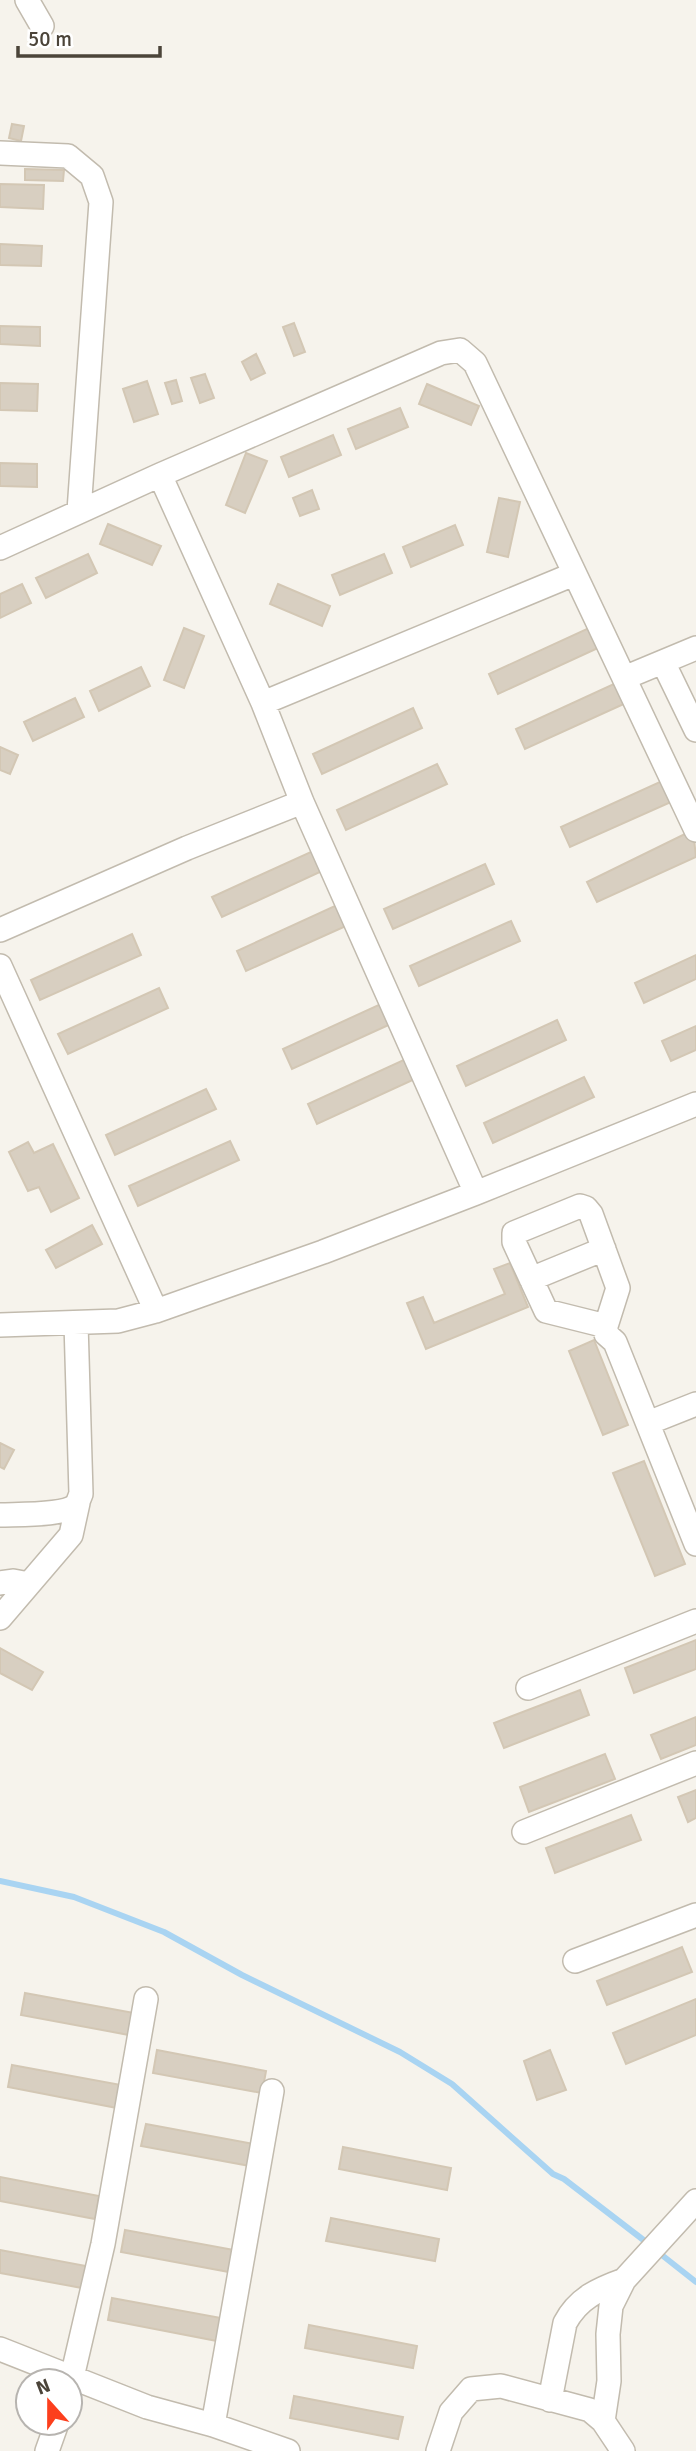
<svg xmlns="http://www.w3.org/2000/svg" width="696" height="2451" font-family="Signika,sans-serif">
	<style>
		.lines { fill: none; stroke-linecap: round; stroke-linejoin: round }
		.stream { stroke: #a9d4f2; stroke-width: 6 }
		.building { fill: #d8cfc1; stroke: #d3c7b4; stroke-width: 2 }
		.minor-casing { stroke: #c2bbae; stroke-width: 26 }
		.minor { stroke: #fff; stroke-width: 23 }
	</style>
	<rect width="100%" height="100%" fill="#f6f3ec"/>
	<g class="lines">
		<!-- stream -->
		<path class="stream" d="M0,1881l74,16 90,35 78,43 158,77 52,32 101,90 11,5 86,66
			M658,2252l38,30"/>
	</g>
	<!-- building -->
	<path class="building" d="M12,124l12,2 -3,15 -12,-3z
		M25,169l39,1 -1,11 -38,-1z
		M0,184l44,1 -1,24 -43,-2z
		M0,244l42,2 -1,20 -41,-1z
		M294,323l11,29 -11,4 -11,-29z
		M0,326l40,1v19l-40,-2z
		M256,354l9,19 -14,7 -9,-18z
		M205,374l9,24 -14,5 -9,-25z
		M176,380l6,21 -10,3 -7,-21z
		M147,381l11,33 -24,8 -11,-33z
		M0,383l38,1 -1,27 -37,-1z
		M427,384l52,22 -8,19 -52,-21z
		M400,408l8,19 -52,22 -8,-20z
		M333,435l8,20 -52,22 -8,-20z
		M246,453l21,8 -22,52 -19,-8z
		M0,463l37,1v23l-37,-1z
		M312,490l7,19 -19,7 -7,-18z
		M499,498l21,4 -12,55 -21,-5z
		M108,524l53,22 -9,19 -52,-21z
		M455,525l8,20 -52,22 -8,-20z
		M88,554l9,19 -51,25 -10,-20z
		M384,554l8,19 -52,22 -8,-20z
		M22,584l9,19 -31,15v-24z
		M278,584l52,22 -8,20 -52,-22z
		M184,628l20,8 -20,52 -20,-8z
		M589,628l9,20 -100,46 -9,-20z
		M141,667l9,19 -51,25 -9,-20z
		M616,683l10,20 -101,46 -9,-20z
		M75,698l9,19 -51,24 -9,-19z
		M413,708l9,20 -100,46 -9,-20z
		M0,747l18,8 -8,19 -10,-4z
		M437,764l10,20 -101,46 -9,-20z
		M662,781l9,21 -101,45 -9,-20z
		M693,830l3,27 -99,45 -10,-20z
		M313,851l9,20 -100,46 -10,-20z
		M485,864l9,20 -101,45 -9,-20z
		M337,905l9,21 -100,45 -9,-20z
		M511,921l9,20 -101,45 -9,-20z
		M132,934l9,21 -101,45 -9,-20z
		M696,955v24l-52,24 -9,-20z
		M159,988l9,20 -100,46 -10,-20z
		M383,1003l10,20 -101,46 -9,-20z
		M557,1020l9,20 -100,46 -9,-20z
		M696,1026v24l-25,11 -9,-20z
		M408,1058l9,20 -100,46 -9,-20z
		M584,1077l10,20 -101,46 -9,-20z
		M206,1089l10,20 -101,46 -9,-20z
		M230,1141l9,19 -101,46 -9,-20z
		M28,1142l6,11 19,-9 26,54 -28,14 -12,-25 -11,4 -19,-39z
		M92,1225l10,19 -46,24 -10,-18z
		M510,1263l18,44 -102,42 -19,-46 16,-6 11,26 71,-29 -11,-25z
		M594,1340l34,85 -25,10 -34,-84z
		M0,1443l14,7 -10,19 -4,-2z
		M644,1461l41,103 -30,12 -42,-103z
		M696,1640v29l-62,24 -9,-25z
		M0,1648l43,24 -11,18 -32,-17z
		M580,1690l9,25 -85,33 -10,-25z
		M696,1717v28l-35,14 -10,-24z
		M605,1754l10,25 -86,33 -9,-25z
		M696,1790v28l-8,4 -10,-25z
		M631,1815l10,25 -86,33 -9,-25z
		M682,1947l10,25 -85,33 -10,-24z
		M25,1993l109,20 -5,22 -108,-20z
		M696,1999v36l-70,29 -13,-31z
		M157,2050l109,21 -4,22 -109,-20z
		M550,2050l16,40 -29,10 -13,-39z
		M12,2065l109,20 -4,23 -109,-21z
		M146,2124l108,20 -4,22 -109,-20z
		M343,2147l108,21 -4,22 -108,-21z
		M0,2177l99,19 -4,23 -95,-18z
		M331,2218l108,21 -4,22 -109,-20z
		M125,2230l109,20 -5,22 -108,-20z
		M0,2250l86,16 -4,22 -82,-15z
		M112,2298l109,20 -4,23 -109,-21z
		M309,2325l108,21 -4,22 -108,-20z
		M294,2396l109,21 -5,22 -108,-21z"/>
	<g class="lines">
		<defs>
			<path id="minor" d="M27,0l15,26
				M0,153l68,3 24,20 9,26 -22,309
				M160,475l103,228 39,99 174,391
				M0,548l160,-73 281,-122 19,-3 15,13 221,467
				M663,662l33,68
				M624,678l72,-30
				M263,703l311,-129
				M0,930l187,-82 115,-46
				M0,966l156,345
				M531,1279l73,-30
				M0,1325l118,-4 38,-10 167,-59 153,-59 220,-89
				M606,1326l-60,-15 -32,-69v-9l66,-27 6,2 5,6 27,74 -12,38v8l9,8 81,202
				M648,1423l48,-19
				M0,1515c16,-1 66,1 77,-11 1,-2 3,-8 4,-10l-5,-171
				M0,1583l13,-2 16,3
				M0,1618l71,-83 7,-32
				M528,1688l168,-67
				M524,1832l172,-69
				M575,1961l121,-46
				M0,2349l147,58 66,18 75,26
				M70,2386l33,-142 43,-245
				M550,2400l15,-77c13,-25 34,-34 59,-43
				M603,2421l6,-40 -1,-47 3,-28 13,-26 72,-79
				M213,2425l59,-334
				M47,2451l10,-28
				M438,2451l13,-39 20,-23 30,-3 89,24 13,11 20,30"/>
		</defs>
		<!-- minor casing -->
		<use href="#minor" class="minor-casing"/>
		<!-- minor -->
		<use href="#minor" class="minor"/>
	</g>
	<!-- north arrow -->
	<g transform="translate(49 2402) rotate(339)"><circle r="33" fill="#ffffff" stroke="#b7b4b0" stroke-width="2"/>
	<path d="M0-5L12 26L0 18L-12 26Z" fill="#fc3f1d"/>
	<text y="-10" font-size="19" font-weight="bold" text-anchor="middle" fill="#4b4439">N</text>
	</g>
	<!-- scale -->
	<path d="M18 46v10h142v-10" fill="none" stroke="#4b4439" stroke-width="3.5"/>
	<text x="28" y="46" font-size="21" fill="#4b4439" stroke="#ffffff" stroke-width="5" paint-order="stroke">50 m</text>
</svg>
